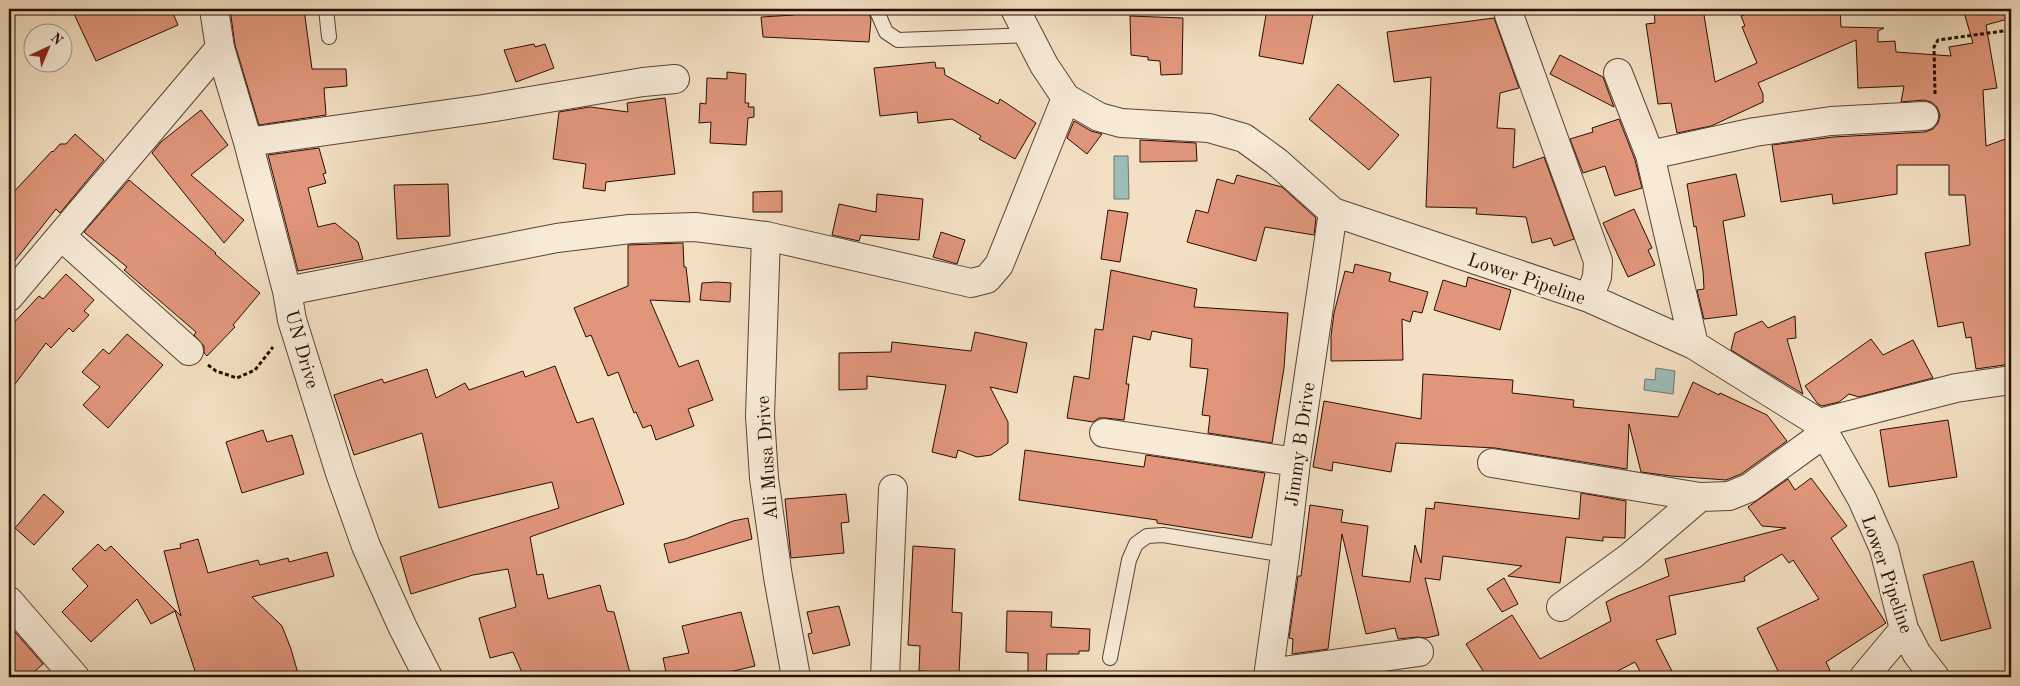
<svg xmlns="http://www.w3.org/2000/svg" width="2020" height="686" font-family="'Old Standard TT',serif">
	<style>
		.water { fill: #9cbcb8; stroke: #6e766f }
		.building { fill: #e1967c; stroke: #280e02 }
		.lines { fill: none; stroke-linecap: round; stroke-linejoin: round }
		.lane-casing { stroke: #5b4232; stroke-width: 16 }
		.street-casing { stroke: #5b4232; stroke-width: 30 }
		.path { stroke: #280e02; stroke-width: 3; stroke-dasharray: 4 2.5; stroke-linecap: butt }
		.lane { stroke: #f7ead7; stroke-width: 14 }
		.street { stroke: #f7ead7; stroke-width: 28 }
		.labels { text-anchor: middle; stroke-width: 4.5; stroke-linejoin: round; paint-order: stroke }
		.street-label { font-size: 19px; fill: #280e02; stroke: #f7ead7 }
	</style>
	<rect width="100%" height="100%" fill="#f3dfc2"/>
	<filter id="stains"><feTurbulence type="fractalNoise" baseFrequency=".004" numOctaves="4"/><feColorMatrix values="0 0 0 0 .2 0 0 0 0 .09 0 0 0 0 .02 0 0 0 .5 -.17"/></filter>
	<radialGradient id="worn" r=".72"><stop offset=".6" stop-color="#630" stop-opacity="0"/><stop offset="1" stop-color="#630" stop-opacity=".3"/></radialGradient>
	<!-- water -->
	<path class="water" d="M1114,156h14l1,43h-15z
		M1656,368l19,3 -2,23 -29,-4 1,-11 10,1z"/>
	<!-- building -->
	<path class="building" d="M86,9h85l7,16 -82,36 -22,-47z
		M230,9h74l8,60h34l1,17 -23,2 2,27 -67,10 -24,-80z
		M794,9h73l4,10 -2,23 -106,-5 -2,-20 33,-2z
		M1267,9h47l-11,55 -44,-8z
		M1654,9h49l12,73 42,-19 -15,-36 3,-1 -4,-10 17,-7h82l1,18 43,1 -6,3v11l17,-1 1,11 55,4 -2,-9 24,-4 -10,-34h48v9l-25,7 11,63 -14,2 3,56 25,-9v146l-4,1 4,26v54l-35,5 -5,-32 -5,1 -3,-16 -25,5 -13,-74 45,-8 -5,-50h-16v-30h-52v29l-64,10 -1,-10 -51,8 -9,-57 61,-8 92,-5 8,-3 5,-6 2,-8 -3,-8 -6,-5 -7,-2 -23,2 3,-16 -46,2 -2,-48 -98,43 5,11v8l-52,24 -34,7 -6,-30 -13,1 -12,-80 9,-1z
		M1130,16l53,2 -1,56 -21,1 -1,-14 -12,-1v-3l-17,-2z
		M1494,18l25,70 -19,5 -3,35 18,1 -2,39 31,-11 30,82 -20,7 -3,-8 -19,5 -6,-26 -50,-3 1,-6 -51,-1 5,-130 -37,5 -7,-50z
		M534,44l1,3 10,-3 9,24 -38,14 -12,-32z
		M1560,55l43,22 11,30 -64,-33z
		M935,62l1,6h8l1,7 53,29 2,-5 36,24 -21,36 -36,-20 2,-3 -29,-17 -34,4 -1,-11 -37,4 -6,-48z
		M727,72l19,2 -1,29h4l-1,4h6v10l-6,1 -2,27 -36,-2 1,-21 -12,1 1,-20 6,1 1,-26 20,1z
		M1338,84l61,51 -30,35 -60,-51z
		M665,98l10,76 -69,8 -1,9 -22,-3 3,-24 -33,-5 6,-47 31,-5 38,5 -1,-9z
		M201,110l27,35 -37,30 53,45 -20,23 -72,-90 9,-11z
		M1619,119l16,41 7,28 -27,8 -10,-30 -22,7 -13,-34 23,-7 -1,-4z
		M1074,121l17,10 11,3 -15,20 -20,-16z
		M75,134l29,26 -44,53 -4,-4 -47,59v-71l43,-46 1,1 7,-8h6z
		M1140,140l56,3 1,18 -57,1z
		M319,148l7,25 -3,1 3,9 -18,5 10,39 17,-4 23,19 5,17 -65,12 -30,-116z
		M1736,174l9,42 -22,5 14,94 -33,4 -7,-29 7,-1 -1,-18 -7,-45 -2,1 -7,-43z
		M1237,175l45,12 34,31 -2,17 -49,-8 -9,34 -69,-19 9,-32 12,3 9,-34 17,5z
		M129,180l87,73 -1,1 45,39 -27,32 2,2 -28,29 -3,-3v-7l-10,-11 2,-3 -72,-62 3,-3 -43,-35z
		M448,184l2,52 -53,3 -3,-54z
		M782,191v21h-29v-20z
		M877,194l46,5 -4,41 -58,-5 -2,6 -27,-6 7,-31 37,8z
		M1634,209l18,39 -4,2 7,15 -27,12 -25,-54z
		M1108,210l20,3 -8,49 -19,-3z
		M941,232l24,8 -8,24 -24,-7z
		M683,243l1,24h2l4,35 -40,-2 29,67 19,-7 15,40 -25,9 6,17 -38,14 -5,-15 -8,3 -7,-16 -2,1 -16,-41 -10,4 -17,-41 -5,2 -12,-29 54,-22v-41z
		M1355,264l36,9 -2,8 39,11 -6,21 -9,-2 -3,11 -8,-3 1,41 -72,1v-25l3,-23 11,-42 8,2z
		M1111,270l86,19 -3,18 94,6 -4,55 -12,75 -64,-10 2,-17 -8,-1 6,-46 -18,-2 2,-28 -40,-8 -2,9 -17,-4 -7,48h3l-5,36 -18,-2h-7l-6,4 -26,-4 7,-42 15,3 6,-50 8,1z
		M66,274l28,26 -10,11 5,4 -16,17 -4,-4 -18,20 -5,-5 -37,49v-64l30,-32 4,3z
		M1468,277l43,13 -11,40 -66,-20 9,-30 23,7z
		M717,282l14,1 -1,19 -30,-2 2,-17z
		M1795,316l1,22 -9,1 16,55 -72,-44 4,-17 27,-12 6,7z
		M975,332l52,11 -10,50 -27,-6 18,35v21l-17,12 -14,2 -19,-7 -2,8 -24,-6 14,-67 -79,-9v13l-28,1v-37l52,-1 1,-10 79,9z
		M127,334l36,31 -55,63 -25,-23 17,-18 -18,-15 21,-23 6,5z
		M1871,339l12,16 30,-15 20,38 -74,19 -10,-3 -10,8 -17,4 -4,-2 -13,-18z
		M555,366l22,57 16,-5 31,86 -94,33 7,38 6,-1 5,25 52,-14 7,26 7,1 17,65h-107l-11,-25 -23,6 -11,-40 37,-11 -8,-38 -35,6 -62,19 -11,-37 159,-49 -7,-26 -113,26 -17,-75 -68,22 -20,-60 48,-16 2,4 43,-14 9,29 29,-15 4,7 54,-19 2,6z
		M1423,374l90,6 -1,13 62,7 -1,7 105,10 15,-35 26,13 1,-2 47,22 20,26 -46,33 -15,6 -55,-4 -30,-4 -12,-48 -2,45 -132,-21 -99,-5 -5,29 -58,-10 -1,9 -19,-4 11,-66 97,18z
		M1948,420l9,57 -68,10 -9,-57z
		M263,430l4,12 25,-7 12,39 -62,19 -16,-51z
		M1025,450l119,17 2,-12 119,18 -13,65 -95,-15v-3l-138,-20z
		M1811,478l36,48 -16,12 55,85 -60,39 7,15h-52l-24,-49 62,-29 -26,-39 -4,3 -7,-9 -38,23 1,4 -76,15 7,38 -20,6 19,37h-32l-8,-15 -29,15h-119l-21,-33 46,-29 28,44 71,-38 -5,-19 12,-6 51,-20 -4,-17 121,-31 -24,-2 -14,-19 40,-28 7,11z
		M1581,493l45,8 -1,37 -22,-1v4l-37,-4 -6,46 -52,-7 14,-10 -79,-10 -3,24 -15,-2 14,57 -13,3 -9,-1 -19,2 -3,-11 -29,6 -24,-100 -14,115 -36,5 1,-15 -4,-1 9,-62h3l9,-71 33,5 -2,12 27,4 -6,50 48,6 5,-37 6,18 5,-55 8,1 1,-7 144,17z
		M44,494l20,18 -30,33 -19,-17z
		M846,494l3,28 -8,1 3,30 -53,5 -6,-59z
		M748,518l4,21 -83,24 -5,-19 21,-5 48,-18z
		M198,539l10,34 50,-13 2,5 28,-7 1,4 38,-10 7,24 -82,21 30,29 9,23 8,28h-102l-22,-66 -24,13 -14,-25 -46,43 -29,-30 26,-26 -16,-17 26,-25 7,7 6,-5 70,70 -17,-65 17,-3 -1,-4z
		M913,546l42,3 -3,63 10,1 -3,60 -40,-2 1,-25 -12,-1z
		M1973,561l18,67 -50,13 -18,-66z
		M1504,578l14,26 -16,8 -15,-23z
		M839,606l11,39 -37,9 -5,-20 4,-1 -5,-21z
		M1007,611l45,1 -1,15 39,2 -1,22h-10v3h-32l-1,23h-18v-24l-22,-1z
		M741,612l14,54 -47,11h-41l-4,-19 26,-5 -7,-27z
		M9,625l34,39 -15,13h-19z"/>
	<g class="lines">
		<defs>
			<path id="lane" d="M326,9l3,28
				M876,9l10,23 12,8 130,-5
				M1110,658l19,-98 7,-16 11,-8 16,-1 122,20"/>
			<path id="street" d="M214,9l6,39 28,94 39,149 5,29 48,153 26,73 37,82 25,49
				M1015,9l29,56 22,33 33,19 22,6 88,5 35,10 33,24 56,50 256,86 105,47 125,78 43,76 22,50 20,80 13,25 18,23
				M1509,15l89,246 -1,16 -8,21
				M1618,73l32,82 44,190
				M248,142l235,-33 160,-27 32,-3
				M1650,155l105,-23 76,-11 93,-5
				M61,236l128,115
				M766,236l-6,180 4,62 14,99 18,100
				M287,291l270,-53 73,-9 65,-2 71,9 205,47 16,-4 12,-14 67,-167
				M9,297l211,-249
				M1819,423l137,-35 55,-8
				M1104,433l192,29
				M1492,463l208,34 29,-1 20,-8 76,-55
				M9,601l66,76
				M1561,607l70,-51 69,-59
				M1269,673l150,-21
				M885,677l8,-188
				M1268,677l17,-122 11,-93 37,-250
				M1864,677l40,-48"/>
		</defs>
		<!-- lane casing -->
		<use href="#lane" class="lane-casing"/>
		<!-- street casing -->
		<use href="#street" class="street-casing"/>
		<!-- path -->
		<path class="path" d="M1935,94l-1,-47 4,-7 73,-10
			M208,365l8,6 21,7 18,-8 18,-23"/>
		<!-- lane -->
		<use href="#lane" class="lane"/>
		<!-- street -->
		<use href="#street" class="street"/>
	</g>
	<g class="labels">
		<!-- street labels -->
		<g class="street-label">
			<text transform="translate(1527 278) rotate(19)" y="7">Lower Pipeline</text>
			<text transform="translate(303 349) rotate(74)" y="7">UN Drive</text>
			<text transform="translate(1299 444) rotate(-82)" y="7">Jimmy B Drive</text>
			<text transform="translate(766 458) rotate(-94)" y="7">Ali Musa Drive</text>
			<text transform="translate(1888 574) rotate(71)" y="7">Lower Pipeline</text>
		</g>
	</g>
	<!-- margin -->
	<rect width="2020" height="686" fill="none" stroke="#f3dfc2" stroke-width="30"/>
	<rect x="10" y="10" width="2000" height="666" fill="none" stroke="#280e02" stroke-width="2.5"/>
	<rect x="15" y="15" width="1990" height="656" fill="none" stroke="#280e02"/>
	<!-- north arrow -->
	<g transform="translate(48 48) rotate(44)"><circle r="24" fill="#f7ead7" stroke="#a49282"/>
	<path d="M0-4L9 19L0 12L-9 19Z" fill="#8f2418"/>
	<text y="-8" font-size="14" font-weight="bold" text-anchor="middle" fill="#280e02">N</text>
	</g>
	<rect width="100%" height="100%" filter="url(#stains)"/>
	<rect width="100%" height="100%" fill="url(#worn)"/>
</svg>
